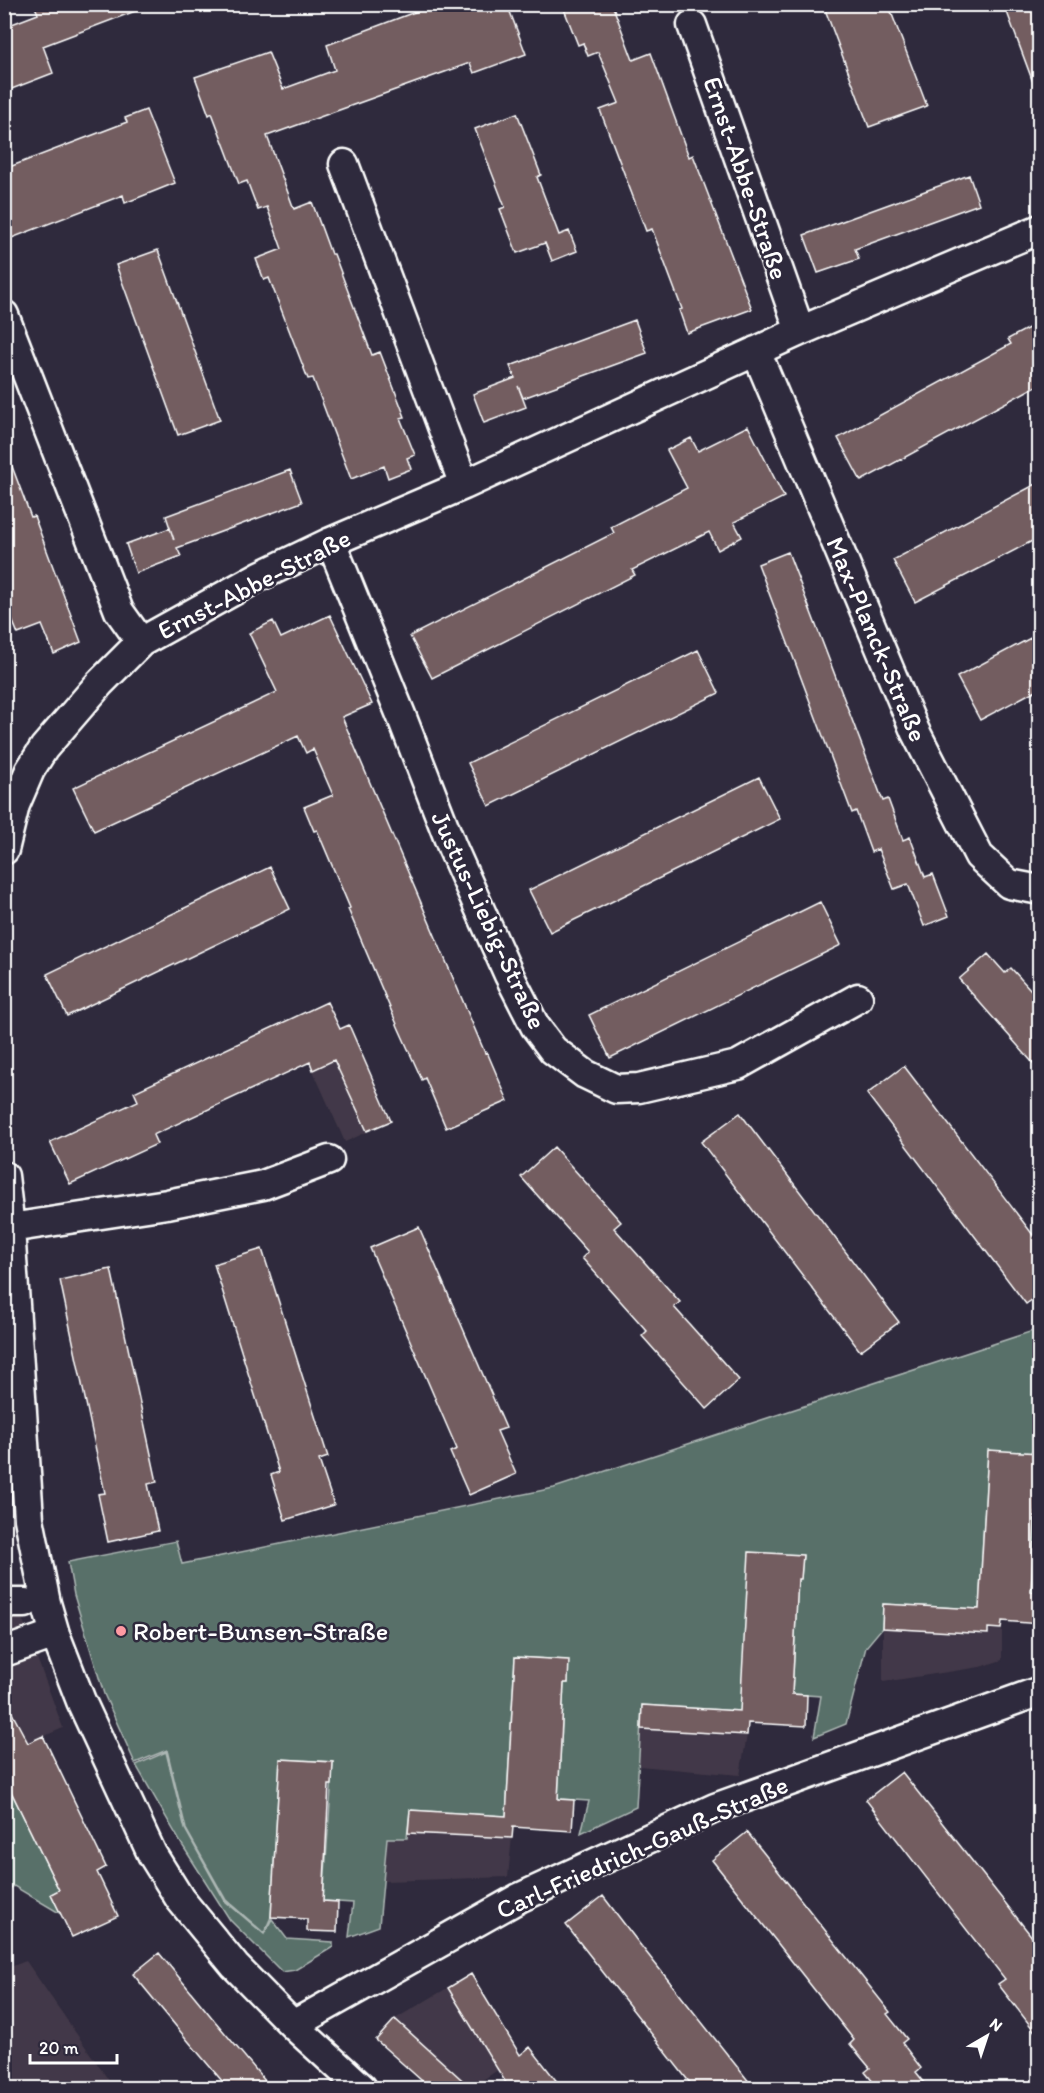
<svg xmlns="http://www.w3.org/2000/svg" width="1044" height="2093" font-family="Itim,sans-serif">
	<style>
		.built { fill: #433948 }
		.green { fill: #596f69; stroke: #acb7b4; stroke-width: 1.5 }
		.building { fill: #735d61; stroke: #fff; stroke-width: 1.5 }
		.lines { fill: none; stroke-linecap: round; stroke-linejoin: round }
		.street-casing { stroke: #fff; stroke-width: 33 }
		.street { stroke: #2f2a3d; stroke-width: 28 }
		.poi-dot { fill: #ff9aa2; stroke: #2f2a3d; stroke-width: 2 }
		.labels { text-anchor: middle; stroke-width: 5; stroke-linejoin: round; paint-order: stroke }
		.street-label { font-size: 26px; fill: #fff; stroke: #2f2a3d }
		.poi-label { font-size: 26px; fill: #fff; stroke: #2f2a3d; text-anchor: start }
	</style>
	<rect width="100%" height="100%" fill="#2f2a3d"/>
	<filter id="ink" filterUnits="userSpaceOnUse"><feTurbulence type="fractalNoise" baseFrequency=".0167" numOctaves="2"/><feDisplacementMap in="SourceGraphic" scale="12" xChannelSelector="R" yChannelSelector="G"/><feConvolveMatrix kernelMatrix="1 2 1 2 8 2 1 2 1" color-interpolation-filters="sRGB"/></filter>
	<g filter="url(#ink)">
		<!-- built -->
		<path class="built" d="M349,1025l42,96 -46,21 -43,-96z
			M4,1516l11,83 48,129 -58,25z
			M883,1604l119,6v50l-22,7 -97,15z
			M642,1705l107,6 -2,24 -7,40 -101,-9z
			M410,1810l104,6 -6,61 -124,4 3,-44 21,-5z
			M26,1961l88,127h-109v-119z
			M471,1974l49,81 -49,33h-41l-54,-48 19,-21z"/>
		<!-- green -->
		<path class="green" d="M1039,1329v124l-51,-2 -9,158 -96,-5 -1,24 -16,19 -20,77 -32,13 7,-41 -29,-2 6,-115 3,-1 2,-23 -63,156 -98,-6 -6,102 -55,26 8,-32 -31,-2 6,-116h4l-3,-23 -50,-3 -9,159 -96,-6 -3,28h-20l-8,88 -30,11 4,-34 -30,-2 10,-139 -53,-3 -9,158 -7,16 -38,-33 -40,-71 -19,-79 -32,13 -31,-69 -30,-99 -6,-33 108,-21 6,23 372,-76z
			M1037,1477h3l-1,116 -8,-1z
			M166,1752l19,77 40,72 39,33 8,-15 15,20 46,3v5l-38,23 -13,2 -52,-52 -49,-77 -45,-78z
			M4,1777l55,113 -8,4 10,20 -47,-28 -9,5z"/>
		<!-- building -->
		<path class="building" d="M34,4h112v3l-103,39 10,27 -49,19v-65l34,-13z
			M436,4h71l19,50 -52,19 -4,-10 -203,73 27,73 18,-7 19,52h3l38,101 8,-3 25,65 -5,1 15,37 -8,3 4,11 -23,9 -4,-12 -33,13 -38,-101 -5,1 -39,-101 -5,2 -8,-21 26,-10 -15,-42 -9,3 -11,-29 -8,3 -27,-71 -3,2 -14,-38 73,-25 15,37 52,-19 -8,-25z
			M562,4h50l21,56 18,-7 38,104 4,-2 59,154 -65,24 -8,-23 3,-1 -30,-80 -6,2 -46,-121 19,-7 -21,-51 -10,4 -5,-13 -5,2z
			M823,4h65l39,102 -58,21z
			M1004,4h36v88l-3,1z
			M146,110l29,73 -50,20 -2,-8 -119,46v-72l123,-47 -2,-4z
			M517,113l24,62 -4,2 22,58 10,-4 8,20 -25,10 -7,-18 -28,10 -17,-44 5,-2 -30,-78z
			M969,175l10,29 -124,45 4,10 -41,14 -14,-38z
			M158,250l62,170 -42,15 -62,-170z
			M635,320l12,33 -124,45 -5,-12 8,21 -42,16 -11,-29 42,-16 -5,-12z
			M1040,322v62l-179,97 -23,-43 173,-94 -3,-5z
			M748,426l36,71 -50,25 8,15 -24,13 -9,-18 -77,38 3,5 -203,103 -22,-42 204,-103 -3,-6 76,-39 -20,-38 24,-12 7,13z
			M4,453h3l24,64 3,-1 47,126 -27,12 -12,-29 -24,9 -14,-34z
			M290,470l12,32 -125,46 4,8 -45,17 -10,-29 44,-16 4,12 -8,-24z
			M1040,482v55l-125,65 -22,-42z
			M788,552l95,249 5,-2 15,41 7,-3 15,40 8,-3 16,42 -25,10 -16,-42 -14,5 -16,-40 -7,3 -15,-41 -4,2 -94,-249z
			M330,615l42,89 -30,13 143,336 2,-1 21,49 -62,27 -21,-50 -3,2 -23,-51 -51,-120 2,-1 -33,-78 -3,1 -10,-24 29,-12 -20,-46 -7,4 -8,-17 -204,95 -21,-43 204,-96 -28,-59 24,-12 8,17z
			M1040,633v55l-60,32 -23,-43z
			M698,650l21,43 -230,113 -21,-43z
			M759,777l21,42 -230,113 -21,-42z
			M270,867l20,42 -223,107 -20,-42z
			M820,902l21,43 -231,113 -21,-43z
			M988,954l17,19 6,-5 29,32v71l-81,-92z
			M327,1002l13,27 9,-4 42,96 -24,10 -33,-71 -21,10 -3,-8 -157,73 4,9 -87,40 -20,-42 88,-41 -4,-9z
			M904,1066l136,178v50l-14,10 -159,-210z
			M740,1113l159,209 -39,29 -159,-209z
			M554,1147l67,75 -7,6 66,74 -6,5 65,73 -32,29 -65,-73 5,-5 -65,-73 6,-6 -67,-75z
			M419,1227l87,201 -9,3 19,43 -47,21 -19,-43 7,-3 -87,-201z
			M262,1249l66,208 -9,3 15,45 -49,15 -14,-45 8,-3 -65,-208z
			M111,1269l46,213 -9,2 10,47 -50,11 -10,-48 7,-1 -45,-213z
			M988,1450l52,3v24h-3l-6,115 9,1v31l-38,-3 -1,8 -13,-1v6l-106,-6 1,-24 96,5z
			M749,1552l54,3 -2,24h-3l-6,115 15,1 -1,31 -58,-3 -1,12 -106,-6 1,-24 98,6z
			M515,1657l54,3 -1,23h-4l-6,116 16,1 -2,31 -59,-4 -1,11 -104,-5 2,-23 96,6z
			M4,1698l24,45 15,-7 63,131 -9,5 21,44 -46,21 -21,-43 8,-4 -55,-113z
			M280,1759l53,3 -1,23h-3l-6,116 15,1 -1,30 -30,-1v-12l-36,-2z
			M902,1772l138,175v91l-42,-54 7,-5 -139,-179z
			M747,1832l143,180 -3,2 20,25 -5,4 19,25 -5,4 13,16h-51l-13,-16 5,-4 -20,-24 4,-4 -142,-180z
			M603,1896l35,46 116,146h-60l-110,-140 -18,-23z
			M159,1953l55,67 57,68h-43l-39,-46 -56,-68z
			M471,1974l49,81 10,-8 32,41h-53l-61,-100z
			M395,2019l76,69h-41l-54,-48z"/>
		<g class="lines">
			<defs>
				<path id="street" d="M692,25l108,306
					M344,164l120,321
					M4,315l115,296 22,31
					M756,351l159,380 64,125 30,28 31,6
					M331,542l70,173 51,132 57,128 26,51 18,24 32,24 31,15 23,-1 99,-23 120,-67
					M4,850l11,-45 15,-35 14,-22 56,-65 41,-41 119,-66 71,-34 133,-57 336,-154 240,-102
					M4,1176l6,52 19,291 17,84 9,31 26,67 71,153 28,45 55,67 58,59 69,63
					M10,1228l157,-24 96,-19 66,-25
					M4,1603h21
					M4,1652l51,-18
					M293,2025l226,-127 196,-90 325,-117"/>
			</defs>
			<!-- street casing -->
			<use href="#street" class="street-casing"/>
			<!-- street -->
			<use href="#street" class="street"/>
		</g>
	</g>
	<!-- markers -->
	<circle class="poi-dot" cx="121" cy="1631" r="6"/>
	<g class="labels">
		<!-- street labels -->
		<g class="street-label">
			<text transform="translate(746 178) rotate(71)" y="9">Ernst-Abbe-Straße</text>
			<text transform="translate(254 584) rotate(-27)" y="9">Ernst-Abbe-Straße</text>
			<text transform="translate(877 639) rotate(67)" y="9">Max-Planck-Straße</text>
			<text transform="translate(489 920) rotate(65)" y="9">Justus-Liebig-Straße</text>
			<text transform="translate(642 1847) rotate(-24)" y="9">Carl-Friedrich-Gauß-Straße</text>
		</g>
		<!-- poi labels -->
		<g class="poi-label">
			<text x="133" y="1640">Robert-Bunsen-Straße</text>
		</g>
	</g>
	<!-- margin -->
	<rect width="1044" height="2093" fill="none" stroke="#2f2a3d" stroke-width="24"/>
	<rect x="12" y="12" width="1020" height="2069" fill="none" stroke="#fff" stroke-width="2" filter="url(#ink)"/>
	<!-- north arrow -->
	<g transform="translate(987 2036) rotate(39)" stroke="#2f2a3d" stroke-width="4.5" paint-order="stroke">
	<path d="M0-4.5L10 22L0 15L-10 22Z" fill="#ffffff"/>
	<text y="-9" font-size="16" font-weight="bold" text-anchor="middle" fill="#ffffff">N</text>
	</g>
	<!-- scale -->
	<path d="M30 2054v9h87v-9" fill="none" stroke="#ffffff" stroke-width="3"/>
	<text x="39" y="2054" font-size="18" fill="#ffffff" stroke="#2f2a3d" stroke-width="4.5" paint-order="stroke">20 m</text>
</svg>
